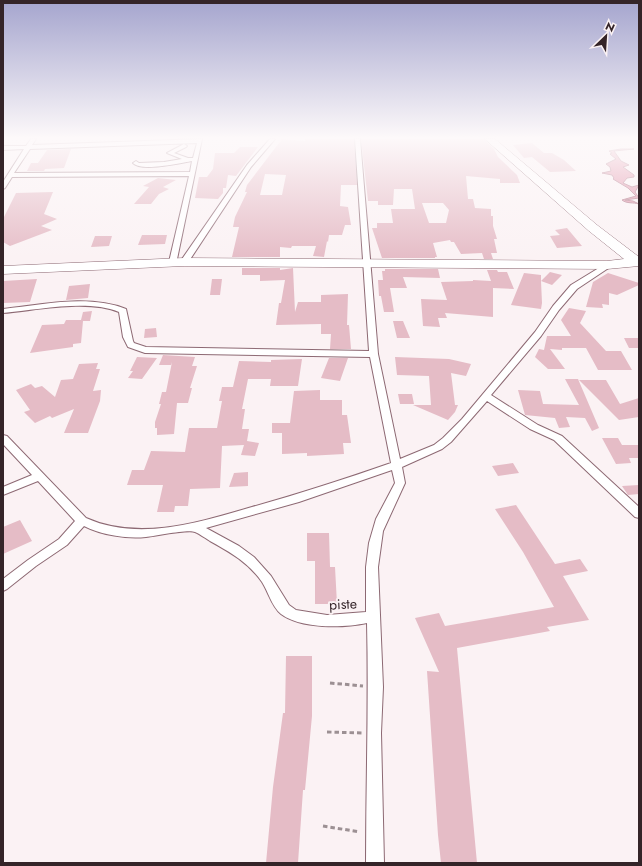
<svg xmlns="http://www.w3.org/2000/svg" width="642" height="866" font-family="Jost,sans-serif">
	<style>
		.water { fill: #e08ea6; stroke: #ac6e80 }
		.building { fill: #e5bcc6; fill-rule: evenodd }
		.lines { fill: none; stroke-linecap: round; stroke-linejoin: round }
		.street-casing { stroke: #8d6973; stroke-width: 2 }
		.highway-casing { stroke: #8d6973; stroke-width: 1 }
		.path { stroke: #9c9093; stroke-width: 3; stroke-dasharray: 4.5 3; stroke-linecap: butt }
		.street { fill: #fff; fill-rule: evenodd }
		.highway { fill: #fff; fill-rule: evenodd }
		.labels { text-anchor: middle; stroke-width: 4; stroke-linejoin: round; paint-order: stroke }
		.near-street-label { font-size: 14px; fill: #342428; stroke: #fbf2f4 }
	</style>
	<rect width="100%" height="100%" fill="#fbf2f4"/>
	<!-- water -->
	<path class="water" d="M621,149h13l-20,2 7,10 8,4 -6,2 11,8v2l-7,1 -4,5 9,4 7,-2 -4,7 4,6 -14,2 8,1 6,3c-6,-2 -12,0 -17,-4l14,-4 -8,-8 -15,-9 1,-1 -2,-3 -10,-2 9,-2 -1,-4 -4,-3 10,-5 -6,-5 2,-1 -3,-2z"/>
	<!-- building -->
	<path class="building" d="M282,139l23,2v-2h49l3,46h-16l-1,21 8,1 3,18h-6l-3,10h-13l-1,7 -1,-1 -3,16 -11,-1 3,-10h-24l-1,2 -11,-1v10h-48l7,-30h-6l2,-10 12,-25h-2l2,-7zM265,174l21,1 -4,20h-22z
		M361,139h123l10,10 4,8 19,18 3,8h-20v-4l-34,-3 2,23h5l2,9 16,1v7h2v10l4,13h-3l3,14h-6l2,6h-9l-2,-6 -21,1 -7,-12h-3l-1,-2 -17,3 4,14h-2v1h-53l-10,-30h5v-5h16l-2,-14h24l-3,-20h-18l-1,16h-15v-4h-10zM422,203h21l6,7 -3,13h-17z
		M532,143l12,10h8l12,7 12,11 -26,1 -18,-15 -8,1 -11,-13z
		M240,147h18l-22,29 -8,-1 -2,13h-3v5l-5,6 -23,-1 4,-21h8l6,-8 2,-16h19z
		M71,149l-7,19 -19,1 -1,2h-17l4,-8h7l9,-13z
		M158,178l18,2 -13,7 6,2 -10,5 -8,10h-17l15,-17 -6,-1z
		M53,192l-9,22 13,5 -16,7 11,4 -42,16 -7,-4v-23l13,-26z
		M567,228l15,18 -25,2 -7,-12 10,-1 -5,-5z
		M142,235h25l-2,9 -27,1z
		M95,236h17l-3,10 -18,1z
		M242,268h38v2l13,-2 2,44 3,-10h23v-7l27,-1 -1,31h2l2,24h-21l1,-15h-10v-10l-45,1 3,-22h2l4,-23 -25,1v-6h-18z
		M385,269h53l2,9 -37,-1 4,11h-17l4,24h-10l-3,-16h-2l-1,-16h5l-1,-9h3z
		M487,270h10l1,2h9l7,17 -21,-1v-1v30l-48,-4 2,5h-9l2,9 -17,-1 -2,-27 26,1 -6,-18 32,-1v-1l18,1z
		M550,272l12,3 -10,10 -11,-4 1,22 -1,6 -30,-4 13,-32 17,2v6z
		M608,273l31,10v2l-22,10 -8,-2v12l-7,-1 1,4 -17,-1 7,-25z
		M37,279l-7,23 -27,1v-22z
		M212,279h10l-2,16h-10z
		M90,284l-2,14 -22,2 3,-14z
		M569,308l17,3 -6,12 26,28h15l11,19h-34l-12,-22h-24v2l-12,-1 15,20h-17l-13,-12 4,-8 5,1 3,-14h24l-10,-16z
		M92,311l-2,10h-7l-2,22 -8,1v3l-43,6 12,-28 22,-1 2,-4h15l2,-8z
		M393,321h10l7,17h-13z
		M156,328l1,9 -13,1 1,-9z
		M624,338h15v10h-10z
		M163,355l32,2 -3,9h5l-7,22h2l-4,15h-11l-3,31 -17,1v-7h-2v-6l6,-18h-2l3,-12h4l6,-30 -1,3h-12z
		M137,357l20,1 -15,21 -14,-1 5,-7h-3z
		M395,357l54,2 22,5 -5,12 -15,-3 4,32h3l-3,7 -7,8 -35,-15h18l-2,-29 -32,-1z
		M329,358h19l-8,23 -19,-3z
		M302,359l-4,27h-28l1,-7h-23l-6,30h3l-3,20h7l-2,12 12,2 -4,13 -14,-1 3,-10 -22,1 -2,42 -30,1 -2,17h-13l-1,6h-17l6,-27h-36l5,-15h12l7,-19 34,1 4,-24h28l5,-27h-3l3,-14h11l6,-26 32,1v-2z
		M98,363l-2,6h4l-7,22 8,-1 -1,11 -12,32h-24l10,-24 -22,9 -2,-2 -15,7 -11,-11 6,-2 -14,-20 15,-6 4,4 7,-2 13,11 6,-17 12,-1 6,-15z
		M565,379h13l21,49 -7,3 -7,-13 -19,-1 4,10 -11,1 -4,-10 -30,-3 -7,-25 22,1 3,13 36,1z
		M579,380h27l14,24 19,-6v19l-20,3z
		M320,390v10h22v15h5l4,28h-8l1,11 -37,2v-3l-25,1v-21h-10v-10h18l4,-32z
		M398,394h14l2,10h-14z
		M602,438h16l4,7h17v13h-10l2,5 -15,1z
		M513,463l6,10 -21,3 -6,-10z
		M248,472v14l-19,1 5,-14z
		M639,485v9l-11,1 -6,-9z
		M516,505l39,59 25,-5 8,12 -25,5 26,44 -42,7 3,4 -93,17 20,215h-36l-3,-28 -11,-164 12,1 -24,-54 24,-5 6,13 109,-19 -31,-55 -28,-43z
		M20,520l12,21 -29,13v-27z
		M307,533h22l1,34h5l2,37h-22v-43h-8z
		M286,656h26v60l-7,74h-2l-5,73h-32l7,-76 10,-74h2z"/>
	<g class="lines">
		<defs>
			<path id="street" d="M31,139h5l-4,6 170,-6 -26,125h-3l-4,-2 20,-86 -177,1 -7,11 -2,1v-7l21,-33 -21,1v-4h23zM197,143l-4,15h-5l-14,-5 12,-6 1,-1 -3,-2 -17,9 15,6 -18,3 -25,1 -3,-2 -3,2c8,9 48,0 59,-2l-2,11 -176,1 16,-24z
				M270,139h5l-24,28 -64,97h-6l-1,-2 67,-97z
				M355,139h5l18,215 22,105 34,-14 9,-7 19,-19 73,-87 18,-26 18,-21 36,-22h3v4l-33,22 -18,21 -18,26 -50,59 47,30 24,11 77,71v11l-4,-1 -81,-77 -24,-11 -43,-28 -36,41 -9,7 -40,18 3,16 -22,48 -5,36 5,120 -2,46 3,130h-18c0,-80 3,-160 1,-240 -24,5 -66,6 -86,-9 -9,-7 -13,-23 -19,-32 -13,-19 -32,-30 -52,-41 -5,-3 -10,-7 -15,-9 -7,-3 -39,4 -49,5 -20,2 -44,-2 -62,-11l-17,19 -31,21 -29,23 -4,2v-12l25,-19 31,-21 16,-18 -37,-40 -35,14v-8l29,-12 -29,-31v-9l4,1 79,82c53,24 114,4 166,-11 47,-13 93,-28 139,-44l-21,-106 -225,-4 -17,-6 -5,-10 -4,-25c-32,-13 -81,-2 -116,1v-4c39,-4 85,-15 123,0l7,32 1,2 12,4 223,4zM392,470l3,13 -19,36 -7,24 -3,24v45l-39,3 -31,-5 -7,-5 -18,-29 -17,-19 -15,-11 -33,-18 93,-26z"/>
			<path id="highway" d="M485,139h10l102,86 42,32v9l-32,3 -423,-3 -181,8v-8l181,-8 423,3 17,-2 -35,-28z"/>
		</defs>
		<!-- street casing -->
		<use href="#street" class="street-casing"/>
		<!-- highway casing -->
		<use href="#highway" class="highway-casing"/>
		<!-- path -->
		<path class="path" d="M330,683l33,3
			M327,732l36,1
			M323,826l37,6"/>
		<!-- street -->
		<use href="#street" class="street"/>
		<!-- highway -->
		<use href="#highway" class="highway"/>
	</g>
	<!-- sky -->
	<linearGradient id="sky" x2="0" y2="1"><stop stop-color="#a5a5ce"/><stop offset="0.53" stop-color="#fdf9fa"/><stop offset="1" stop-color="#fdf9fa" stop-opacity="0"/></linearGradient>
	<rect width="642" height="260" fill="url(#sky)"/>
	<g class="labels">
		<!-- near-street labels -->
		<g class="near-street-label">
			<text transform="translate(343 604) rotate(-3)" y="5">piste</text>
		</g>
	</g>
	<!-- border -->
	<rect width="642" height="866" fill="none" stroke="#342428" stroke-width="8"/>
	<!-- north arrow -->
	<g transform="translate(606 36) rotate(25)" stroke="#fbf2f4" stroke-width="3" paint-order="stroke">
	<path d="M0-3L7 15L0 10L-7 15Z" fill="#342428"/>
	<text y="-6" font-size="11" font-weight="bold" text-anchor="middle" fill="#342428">N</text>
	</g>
</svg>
